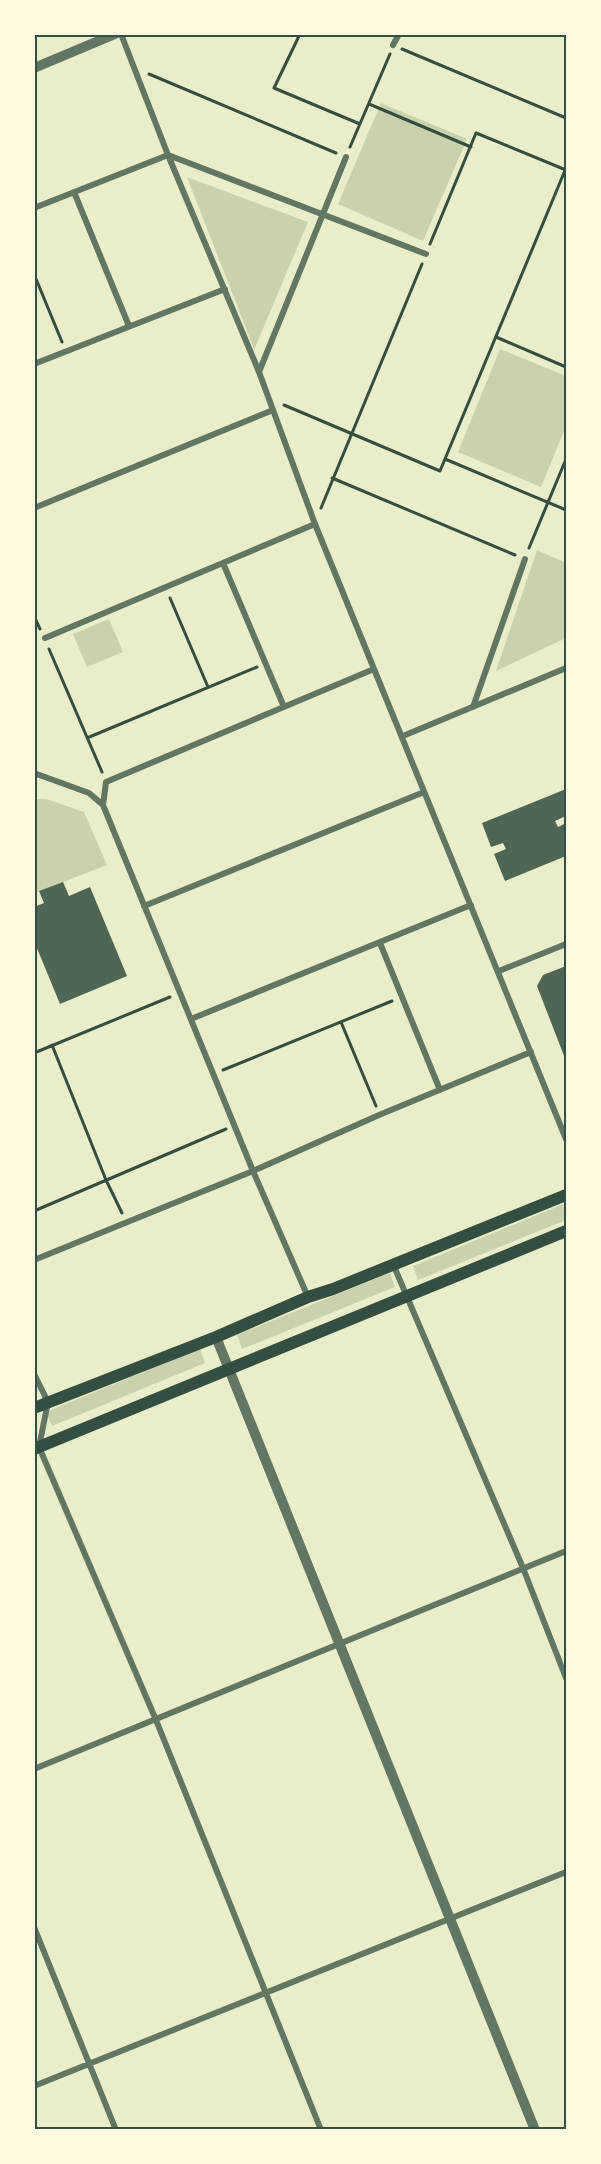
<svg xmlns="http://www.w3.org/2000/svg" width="601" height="2164" font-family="'Roboto Condensed',sans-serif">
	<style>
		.green { fill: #cad2ad }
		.building { fill: #4f6655 }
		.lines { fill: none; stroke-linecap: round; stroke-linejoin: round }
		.path { stroke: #344e41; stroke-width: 3 }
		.minor { stroke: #617663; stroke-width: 6 }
		.tertiary { stroke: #617663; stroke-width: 10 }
		.secondary { stroke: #344e41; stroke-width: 12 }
		.neatline { fill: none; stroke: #344e41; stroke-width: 2 }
	</style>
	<rect width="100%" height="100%" fill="#e9edc9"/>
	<!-- green -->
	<path class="green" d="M381,103l86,36 -44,102 -85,-37z
		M187,177l121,45 -54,128v-1z
		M500,349l66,27v50l-25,61 -83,-35z
		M537,550l29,13v75l-70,33z
		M109,619l14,33 -36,15 -14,-33z
		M35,799h11l38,13 23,53 -72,28z
		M566,1203v17l-148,60 -5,-14z
		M390,1273l5,14 -153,62 -5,-14z
		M200,1349l5,14 -153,63 -6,-14z"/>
	<!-- building -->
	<path class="building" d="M566,789v27l-11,5 3,6 6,-3 2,5v27l-61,25 -11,-27 12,-5 -3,-6 -12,4 -9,-24z
		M63,882l6,14 21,-9 37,89 -67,28 -26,-63v-34l10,-4 -5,-12z
		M566,966v95l-29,-75 6,-11z"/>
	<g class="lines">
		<!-- path -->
		<path class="path" d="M300,34l-26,54 86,36
			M514,35v-1
			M402,49l164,69
			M149,74l187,79
			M369,104l102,43
			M350,147l40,-93
			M430,244l46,-111 90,37
			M34,274l28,68
			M496,337l70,30
			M284,405l156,66 126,-303
			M445,459l121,51
			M332,478l183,77
			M321,508l101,-244
			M529,548l37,-89
			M170,598l38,89
			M34,616l6,13
			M49,649l53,123
			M87,738l170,-71
			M341,1022l35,84
			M52,1045l54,135 16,33
			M34,1053l136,-56
			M223,1070l169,-69
			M34,1211l192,-82"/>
		<!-- minor -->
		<path class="minor" d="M121,34l47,121 91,217 56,152 59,145 192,470
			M393,45l6,-11
			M74,192l55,134
			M34,208l134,-53 258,99
			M34,364l191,-75
			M259,372l87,-215
			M34,508l239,-98
			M223,563l61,144
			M45,638l270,-114
			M473,707l52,-148
			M403,736l163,-68
			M34,773l55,20 14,12 150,366 55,126
			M103,805l3,-23 268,-113
			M144,906l280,-114
			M380,943l60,147
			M499,971l67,-27
			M191,1019l280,-114
			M34,1260l219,-89 126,-56 152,-63
			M393,1264l130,304 43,110
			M34,1374l14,28 -9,45 117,273 165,410
			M34,1769l532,-218
			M34,1927l82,203
			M34,2086l532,-214"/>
		<!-- tertiary -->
		<path class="tertiary" d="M34,68l81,-34
			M216,1337l319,793"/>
		<!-- secondary -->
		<path class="secondary" d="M34,1408l182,-71 92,-40 25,-8 233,-94
			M34,1449l532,-218"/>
	</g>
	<!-- border -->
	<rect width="601" height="2164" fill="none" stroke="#fefae0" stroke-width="72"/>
	<rect x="36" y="36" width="529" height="2092" class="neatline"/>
</svg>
